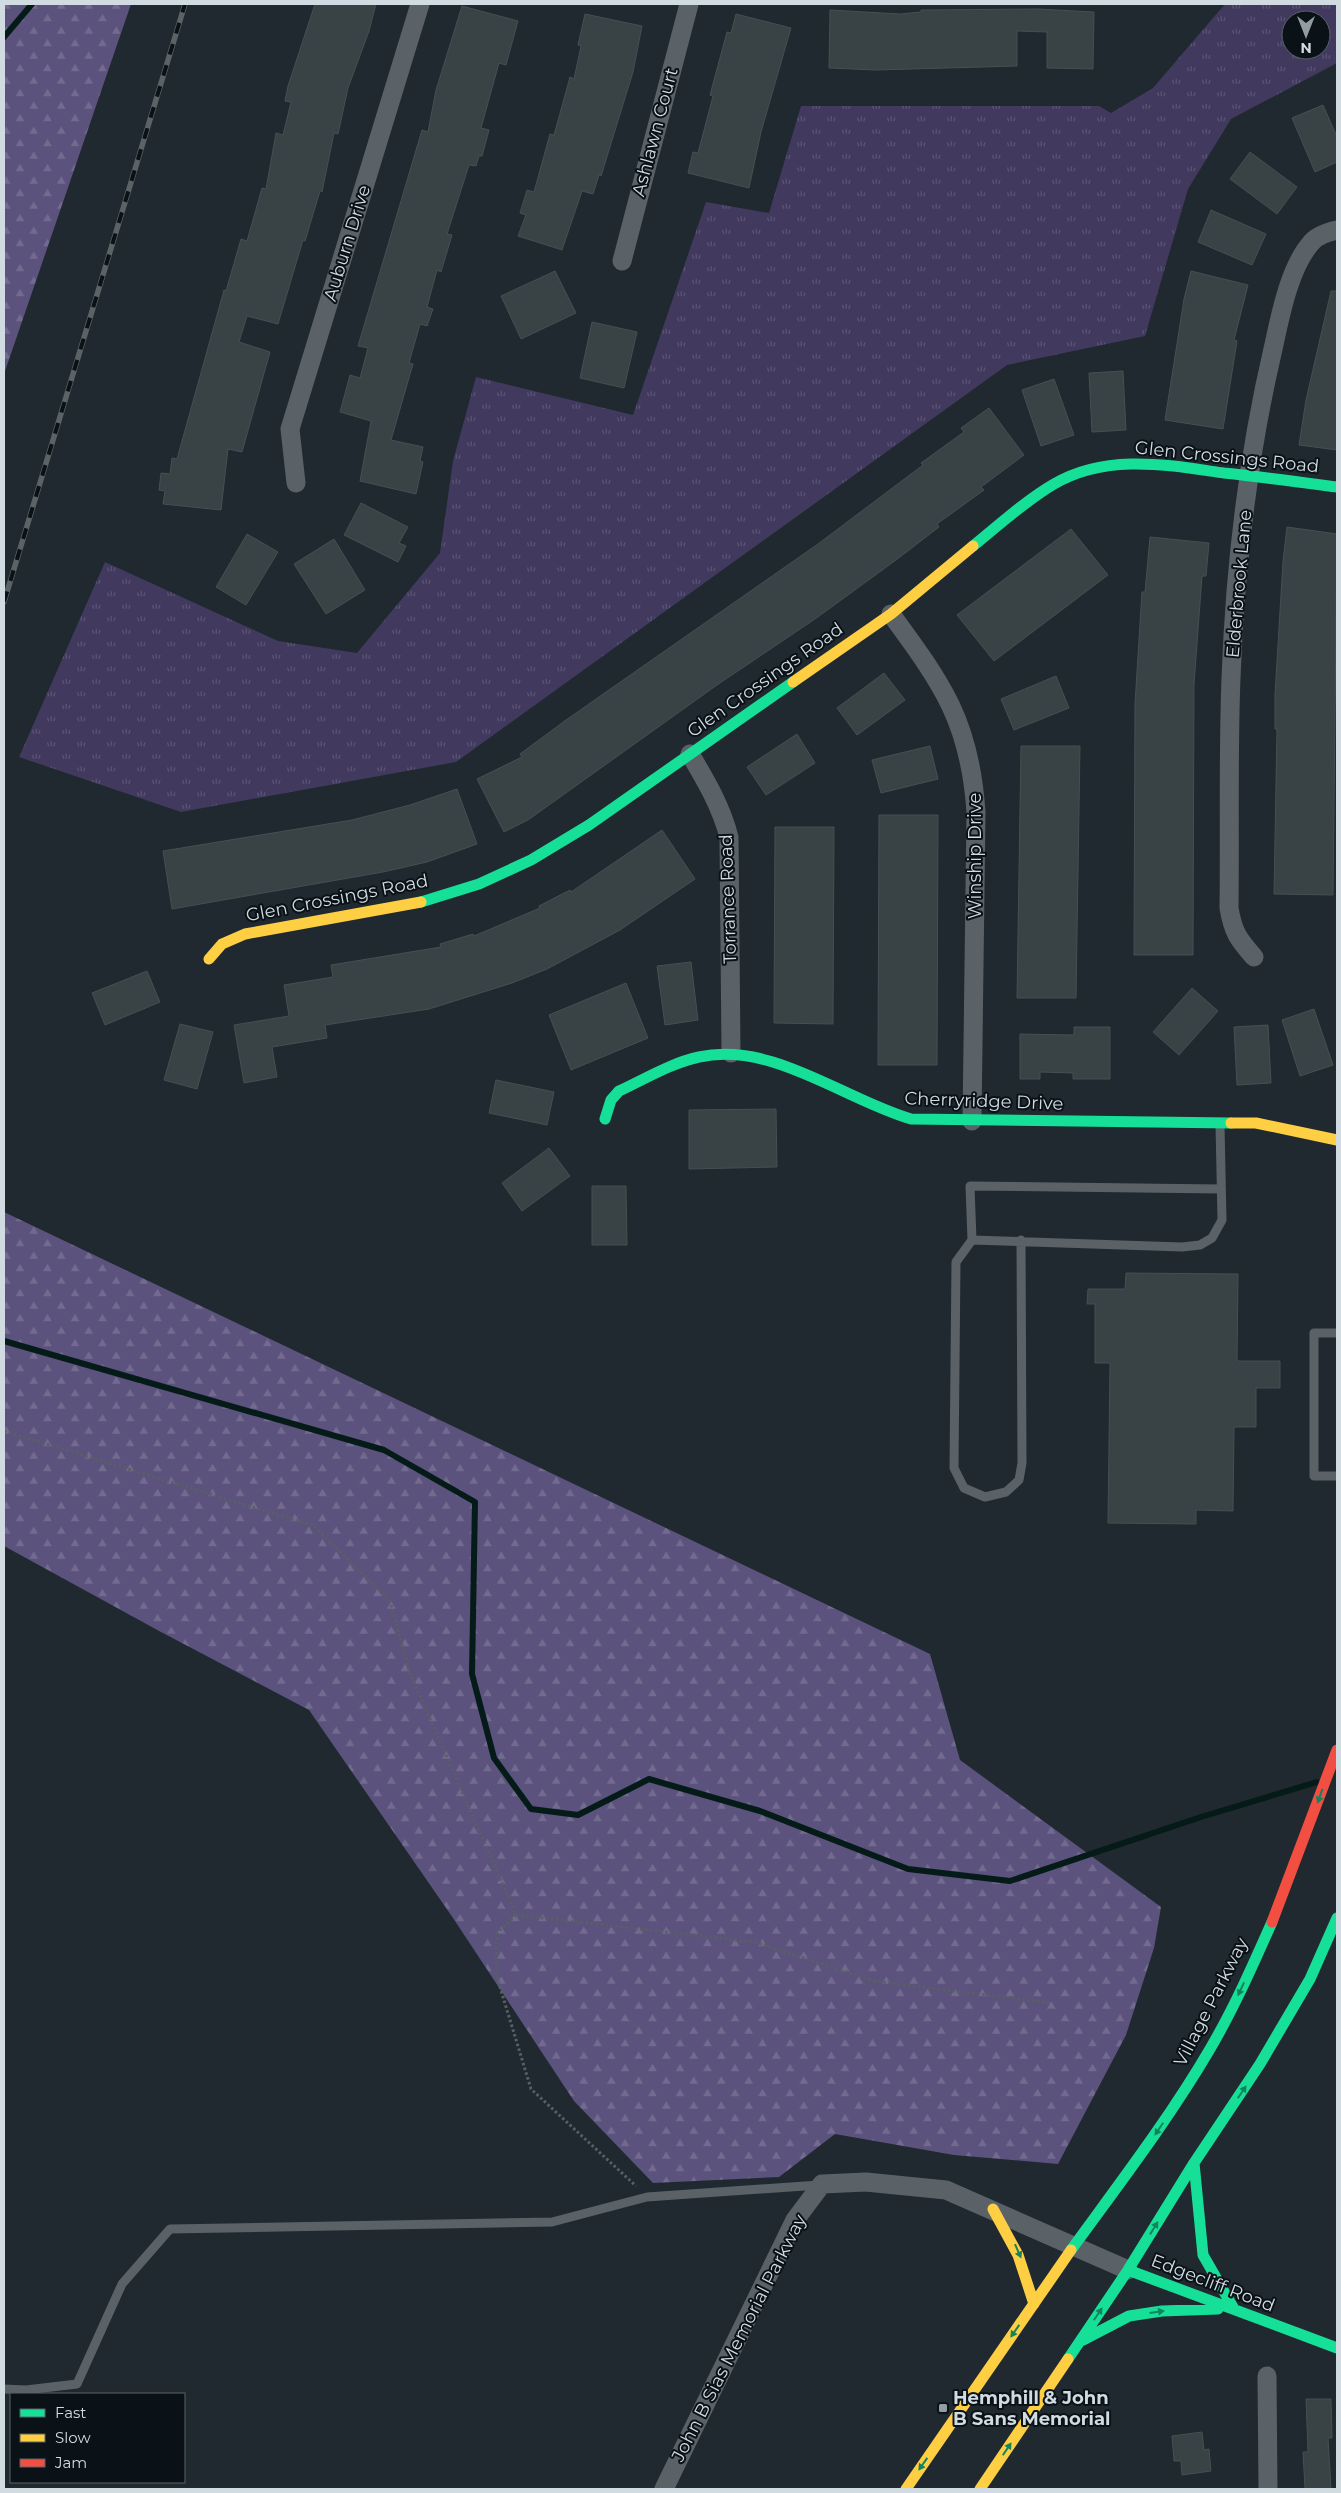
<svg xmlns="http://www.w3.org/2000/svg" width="1341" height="2493" font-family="Montserrat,sans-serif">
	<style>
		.grass { fill: url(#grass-tufts); fill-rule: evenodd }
		.forest { fill: url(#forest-firs) }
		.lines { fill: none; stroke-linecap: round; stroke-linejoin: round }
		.stream { stroke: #051b18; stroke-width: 6 }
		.building { fill: #394346; stroke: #455053 }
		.path { stroke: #596065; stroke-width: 3; stroke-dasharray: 2.5 2.5; stroke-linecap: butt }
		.lane { stroke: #5a6267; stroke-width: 9 }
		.street { stroke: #5a6267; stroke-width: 19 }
		.fast { stroke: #16e098; stroke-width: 11 }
		.slow { stroke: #ffcf43; stroke-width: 11 }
		.jam { stroke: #f24e42; stroke-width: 11 }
		.rail-casing { stroke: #5b6367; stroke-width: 5.5 }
		.rail { stroke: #0a1217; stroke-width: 4; stroke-dasharray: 11; stroke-linecap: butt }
		.oneway { fill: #11835e }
		.poi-dot { fill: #929da3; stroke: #0a1217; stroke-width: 2 }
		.labels { text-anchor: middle; stroke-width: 4; stroke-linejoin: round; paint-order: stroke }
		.street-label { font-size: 18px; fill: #d0dbe2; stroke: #0a1217 }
		.poi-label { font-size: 18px; font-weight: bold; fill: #d0dbe2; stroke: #0a1217; text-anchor: start }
	</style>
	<defs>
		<pattern id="grass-tufts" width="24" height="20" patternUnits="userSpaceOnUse" patternTransform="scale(1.25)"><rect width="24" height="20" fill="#41395e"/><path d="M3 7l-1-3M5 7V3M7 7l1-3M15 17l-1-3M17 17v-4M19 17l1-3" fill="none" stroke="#5b5575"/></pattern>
		<pattern id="forest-firs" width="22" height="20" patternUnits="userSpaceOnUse" patternTransform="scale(1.25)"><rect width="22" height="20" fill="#5b527d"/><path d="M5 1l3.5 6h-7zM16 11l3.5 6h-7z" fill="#726a8f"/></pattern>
	</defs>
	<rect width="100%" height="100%" fill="#1f292f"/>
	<!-- grass -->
	<path class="grass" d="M1225,4h112v59l-106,56 -43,70 -43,147 -138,29 -551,397 -275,50 -162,-55 86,-195 173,79 79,12 83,-100 13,-92 23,-84 157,38 73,-213 63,11 32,-107h298l12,7 42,-25zM1291,20h30v30h-30z"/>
	<!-- forest -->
	<path class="forest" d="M4,4h127l-127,370z
		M4,1212l926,442 30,106 201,147 -7,41 -28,87 -68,129 -104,-9 -119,-21 -56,43 -126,6 -79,-82 -121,-183 -144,-208 -148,-78 -157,-86z"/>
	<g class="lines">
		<!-- stream -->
		<path class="stream" d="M4,37l28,-33
			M4,1341l380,109 91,52 -3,172 22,84 37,51 47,6 71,-36 111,32 148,58 102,12 191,-64 116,-35"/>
	</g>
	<!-- building -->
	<path class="building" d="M315,4h61l-7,27 -21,57 -10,46 -4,-1 -12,59 -2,-1 -15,50 -2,-1 -25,84 -31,-8 -8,26 31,10 -28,100 -14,-3 -7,61 -58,-6 2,-13 -6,-1 2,-17 9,1 2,-16 5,1 47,-169 2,1 15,-52 6,2 15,-53 4,1 10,-56 7,2 8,-33 -6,-1 3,-15z
		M462,6l56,15 -12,44 -7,-2 -18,65 8,2 -7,26h-3l-3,10 -7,-1 -22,69 5,1 -11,37 -4,-2 -10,37 6,2 -6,17 -7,-2 -11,39 4,1 -22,76 32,7 -3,14 3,1 -7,32 -56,-13 11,-60 -31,-9 10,-37 10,3 8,-30 -10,-2 64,-216 6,2 8,-42z
		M1038,9l56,3 -1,57 -46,-1v-36l-30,-1v35l-141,4 -47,-2 1,-58 70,4 21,-2v-2z
		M585,14l57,12 -9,46 -32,104 -2,-1 -6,19 -11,-3 -20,59 -44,-14 8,-21 -6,-2 7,-23 7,2 16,-58 4,1 16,-58 4,2 7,-33 -3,-1z
		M736,14l55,14 -30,104 -12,56 -61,-15 5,-21 5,1 15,-57 -3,-1 17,-63 4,1z
		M1323,105l14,32v25l-22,10 -23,-54z
		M1250,152l47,35 -20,27 -47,-35z
		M1211,210l55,24 -14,31 -54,-23z
		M555,271l21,42 -55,26 -20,-43z
		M1191,271l57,14 -14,55 3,1 -14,88 -58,-9 19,-121z
		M1331,291h6v159l-38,-5 7,-45z
		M592,322l45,10 -13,56 -44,-10z
		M1123,371l3,59 -34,2 -3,-59z
		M1054,379l20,56 -33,11 -19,-56z
		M989,408l35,47 -43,32 3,3 -47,34 2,3 -43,33 -81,59 -98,66 -189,135 -24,12 -27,-53 45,-22 -2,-3 46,-34 252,-176 105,-79 -2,-2 43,-31 -3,-4z
		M361,503l47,24 -9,16 7,3 -8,16 -54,-27z
		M1287,527l50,7 -4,361 -59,-1 3,-165h-2v-34l8,-134z
		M1071,529l37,46 -114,86 -37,-46z
		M247,534l31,18 -32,53 -30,-18z
		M1150,537l59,6 -3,33h-4l-8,108 -1,271h-59l1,-251 7,-112h3z
		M334,539l31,51 -39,24 -32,-50z
		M884,673l21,27 -48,35 -20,-27z
		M1056,676l13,32 -55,22 -13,-31z
		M797,734l18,29 -49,32 -19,-28z
		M930,746l8,33 -57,14 -9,-33z
		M1021,746h59l-4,252h-59z
		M457,789l20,55 -50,18 -44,10 -211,37 -9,-58 189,-31 58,-15z
		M879,815h59l-1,250h-59z
		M775,827h59l-1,197 -59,-1z
		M662,830l33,49 -75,51 -73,39 -35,14 -83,26 -104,16 2,13 -55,9 5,30 -33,6 -10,-58 55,-9 -5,-31 49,-8 -2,-12 110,-18 -1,-3 33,-10 1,2 66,-28 -1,-2 31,-16 1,2z
		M691,962l7,58 -33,5 -8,-59z
		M147,971l13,31 -55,23 -13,-32z
		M626,983l22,55 -77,32 -22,-55z
		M1192,988l26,23 -39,44 -26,-23z
		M1314,1009l19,56 -33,11 -18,-56z
		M180,1024l33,8 -16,57 -33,-9z
		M1268,1025l3,58 -34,2 -3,-58z
		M1074,1027h36v52h-37v-6l-33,-1v7h-20v-45l54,1z
		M496,1080l58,12 -7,33 -58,-12z
		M776,1109l1,58 -88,2v-59z
		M549,1148l21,28 -48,35 -20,-28z
		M592,1186h34l1,59h-35z
		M1126,1273l112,1 -1,87h43v27h-24v39h-22l-1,84 -37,-1v14l-88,-1 2,-160h-15v-59h-8l1,-15h37z
		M1306,2399h25l1,39h-4l3,51h-26l-2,-37h5z
		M1202,2432l2,18 5,-1 2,22 -29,4 -1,-14h-7l-2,-25z"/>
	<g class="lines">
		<!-- path -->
		<path class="path" d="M4,1431l310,95 76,75 19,70 107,244 -19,18 -1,41 35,115 105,97
			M516,1915l239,27 119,39 178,22"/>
		<!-- lane -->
		<path class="lane" d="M972,1240l-2,-54 251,3
			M1021,1240l1,223 -3,17 -13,12 -21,5 -21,-9 -10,-20 2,-206 16,-22 210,7 18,-2 12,-7 10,-18 -2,-95
			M1337,1333h-23v143h23
			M4,2389l22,1 51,-6 45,-100 48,-55 382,-7 95,-25 172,-12"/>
		<!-- street -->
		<path class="street" d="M622,261l67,-257
			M296,483l-6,-54 130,-425
			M891,614c52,71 79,108 85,198l-4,309
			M690,754c16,27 31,52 39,83l2,216
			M1254,957c-16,-18 -21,-25 -25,-49 1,-77 -1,-154 2,-230 4,-110 17,-222 42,-329 7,-32 16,-81 38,-106 6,-8 17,-11 26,-13
			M1267,2376l1,113
			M664,2489l131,-269 27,-36 44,-2 80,8 182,80"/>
		<!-- fast -->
		<path class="fast" d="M973,546c26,-21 52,-45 81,-62 53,-31 113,-19 170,-11 38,4 75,9 113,14
			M421,902l58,-18 52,-24 58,-35 204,-143
			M605,1119l6,-19 8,-9c26,-12 52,-28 80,-34 73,-16 144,42 212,62l320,4
			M1194,2163l9,92 31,54
			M1071,2250c48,-66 98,-131 139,-201 24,-41 43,-84 62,-127
			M1128,2270l209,78
			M1083,2340l46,-24 33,-5 56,-2
			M1068,2359l60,-89 66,-107 66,-99 50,-85 27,-61"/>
		<!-- slow -->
		<path class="slow" d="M793,682l98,-68 82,-68
			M209,959l13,-15 23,-10 176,-32
			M1231,1123h25l81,17
			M993,2209l25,46 16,49
			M906,2489l165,-239
			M980,2489l88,-130"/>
		<!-- jam -->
		<path class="jam" d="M1272,1922l65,-172"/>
		<defs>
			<path id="rail" d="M4,602l181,-598"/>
		</defs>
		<!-- rail casing -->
		<use href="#rail" class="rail-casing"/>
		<!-- rail -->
		<use href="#rail" class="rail"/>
	</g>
	<!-- one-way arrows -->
	<defs><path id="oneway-solid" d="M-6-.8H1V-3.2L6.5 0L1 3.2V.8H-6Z" transform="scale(1.25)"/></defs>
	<g class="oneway">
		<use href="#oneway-solid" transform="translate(1320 1796) rotate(110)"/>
		<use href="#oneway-solid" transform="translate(1241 1989) rotate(115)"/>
		<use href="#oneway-solid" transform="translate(1242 2092) rotate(-56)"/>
		<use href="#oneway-solid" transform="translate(1159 2129) rotate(124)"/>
		<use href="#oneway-solid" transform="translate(1154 2228) rotate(-58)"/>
		<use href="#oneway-solid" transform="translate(1018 2251) rotate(66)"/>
		<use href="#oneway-solid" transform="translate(1157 2312) rotate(-8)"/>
		<use href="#oneway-solid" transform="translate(1098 2314) rotate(-56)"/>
		<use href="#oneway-solid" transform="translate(1015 2331) rotate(125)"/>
		<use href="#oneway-solid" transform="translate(1007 2449) rotate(-56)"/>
		<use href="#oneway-solid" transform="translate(923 2464) rotate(125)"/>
	</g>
	<!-- markers -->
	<rect class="poi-dot" x="938" y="2403" width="10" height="10" rx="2.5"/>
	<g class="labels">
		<!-- street labels -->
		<g class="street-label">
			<text transform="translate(655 132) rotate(-75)" y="6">Ashlawn Court</text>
			<text transform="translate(347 243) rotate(-73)" y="6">Auburn Drive</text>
			<text transform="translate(1227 457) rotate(6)" y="6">Glen Crossings Road</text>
			<text transform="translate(1239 584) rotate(-85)" y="6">Elderbrook Lane</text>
			<text transform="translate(765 680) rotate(-35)" y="6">Glen Crossings Road</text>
			<text transform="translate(975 856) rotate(-90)" y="6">Winship Drive</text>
			<text transform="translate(337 898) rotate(-11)" y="6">Glen Crossings Road</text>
			<text transform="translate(728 899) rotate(-92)" y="6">Torrance Road</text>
			<text transform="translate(984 1101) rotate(2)" y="6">Cherryridge Drive</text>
			<text transform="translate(1211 2002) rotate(-63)" y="6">Village Parkway</text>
			<text transform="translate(1213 2283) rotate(21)" y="6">Edgecliff Road</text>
			<text transform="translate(739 2338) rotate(-63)" y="6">John B Sias Memorial Parkway</text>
		</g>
		<!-- poi labels -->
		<g class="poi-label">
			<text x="953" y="2404">Hemphill &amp; John<tspan x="953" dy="21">B Sans Memorial</tspan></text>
		</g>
	</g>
	<!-- border -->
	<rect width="1341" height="2493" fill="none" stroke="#d0dbe2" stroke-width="10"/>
	<!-- legend -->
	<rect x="10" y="2393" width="175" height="90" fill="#0a1217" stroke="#596268"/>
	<rect x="20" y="2409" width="25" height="8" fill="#16e098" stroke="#596268"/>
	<text x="55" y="2418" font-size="15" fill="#d0dbe2">Fast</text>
	<rect x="20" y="2434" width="25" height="8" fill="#ffcf43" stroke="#596268"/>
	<text x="55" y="2443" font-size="15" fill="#d0dbe2">Slow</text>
	<rect x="20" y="2459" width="25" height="8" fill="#f24e42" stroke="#596268"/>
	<text x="55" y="2468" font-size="15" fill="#d0dbe2">Jam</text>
	<!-- north arrow -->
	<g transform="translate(1306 35) rotate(180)"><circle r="24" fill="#0a1217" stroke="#596268"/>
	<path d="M0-4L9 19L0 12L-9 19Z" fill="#929da3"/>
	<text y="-8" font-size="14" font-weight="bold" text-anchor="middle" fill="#d0dbe2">N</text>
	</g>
</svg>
